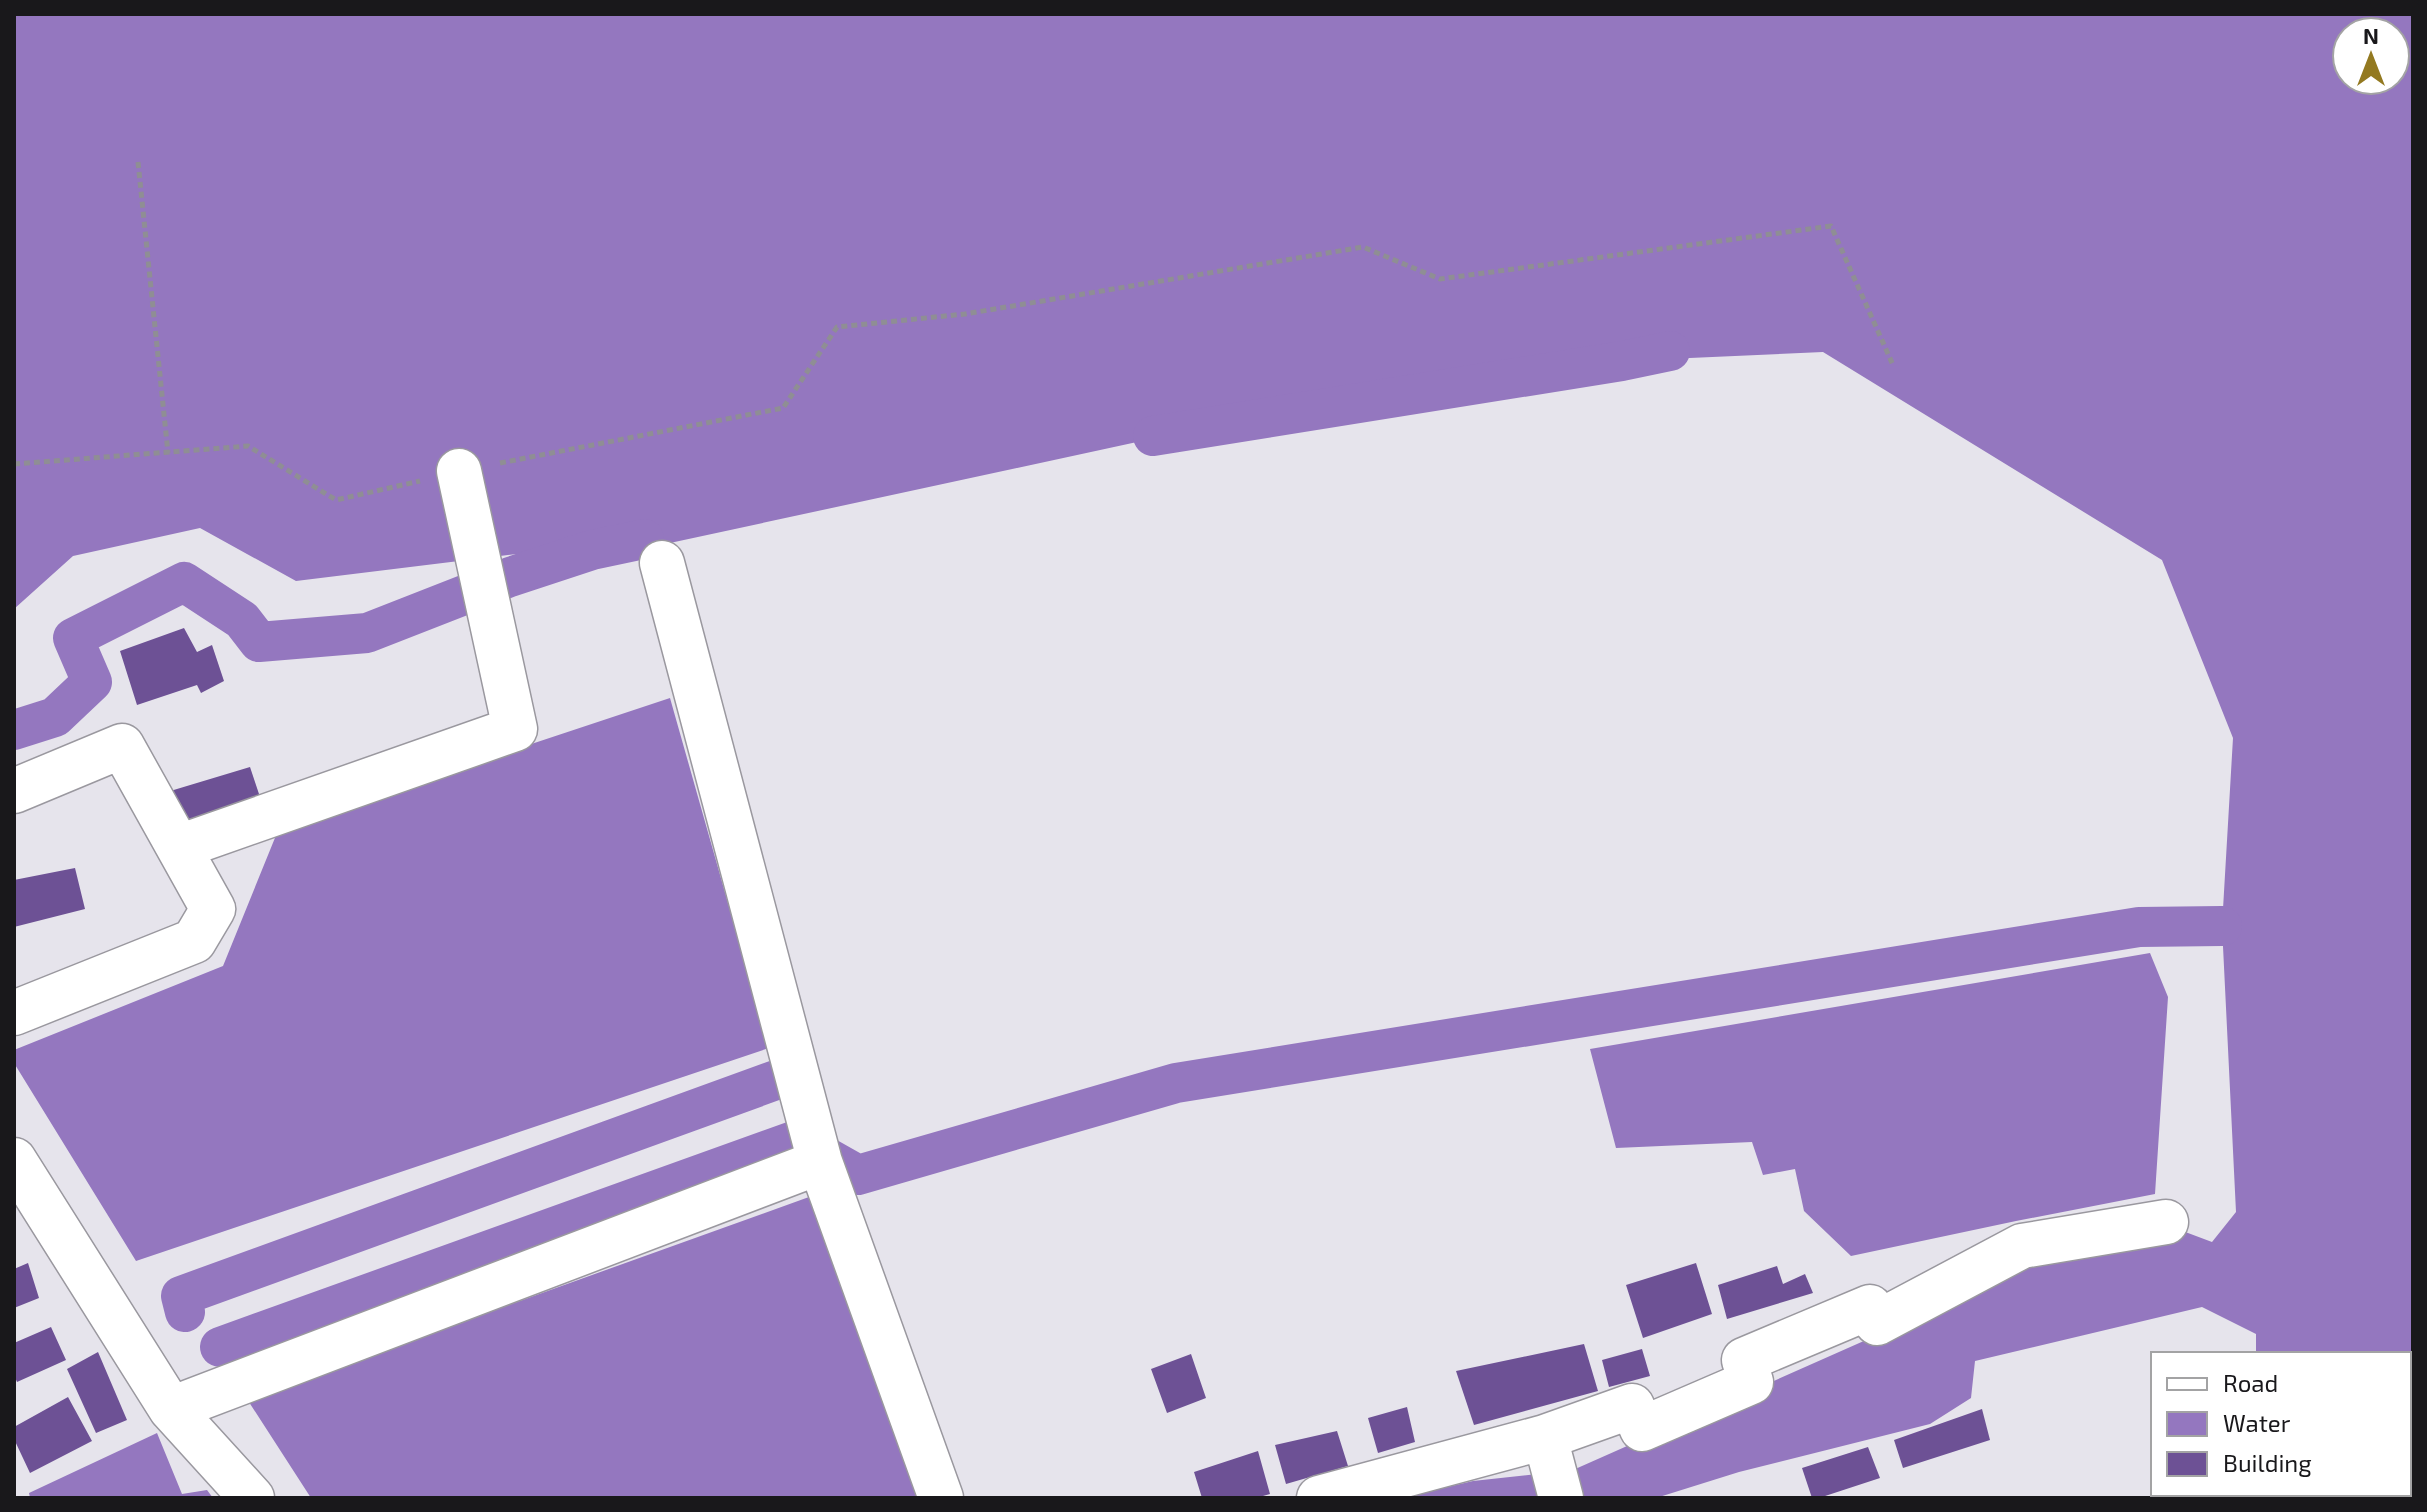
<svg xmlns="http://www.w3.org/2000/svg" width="2427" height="1512" font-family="'Exo 2',sans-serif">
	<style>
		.water { fill: #9477bf; fill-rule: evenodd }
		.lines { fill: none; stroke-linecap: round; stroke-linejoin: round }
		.canal { stroke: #9477bf; stroke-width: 40 }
		.building { fill: #6d5195 }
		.minor-casing { stroke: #9a989f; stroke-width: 47 }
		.path { stroke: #8f8e94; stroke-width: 5; stroke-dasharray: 6 4; stroke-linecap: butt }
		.minor { stroke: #fff; stroke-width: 44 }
	</style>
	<rect width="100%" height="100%" fill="#e6e4ec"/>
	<!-- water -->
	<path class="water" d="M14,14h2399v1484h-164v-4h160v-140h-153v-20l-54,-27 -227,54 -4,37 -41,26 -191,48 -83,26h-242l3,-4 56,-13 100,-11 354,-157 114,-65 139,-18 32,12 24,-30 -14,-286 11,-188 -71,-178 -339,-208 -201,9 -402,63 -564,122 -139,8 -221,27 -96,-53 -127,28 -59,53zM2347,32h48v48h-48z
		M670,698l99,350 -633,213 -122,-198v-13l209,-84 56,-138z
		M2150,953l18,44 -13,197 -139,27 -165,35 -47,-45 -9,-42 -32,6 -11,-33 -136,6 -26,-99z
		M809,1197l117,301h-615l-64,-99z
		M157,1433l25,61 25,-4 6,8h-183l-1,-5z"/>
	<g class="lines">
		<!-- canal -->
		<path class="canal" d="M1153,436l469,-75 48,-10
			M14,730l41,-13 37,-35 -19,-44 111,-56 58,38 17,22 108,-9 143,-56 82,-27 52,-11
			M185,1312l-4,-16 606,-220
			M220,1347l576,-207 62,35 318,-92 963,-156 83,-1"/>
	</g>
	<!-- building -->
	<path class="building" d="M184,628l13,24 15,-7 12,36 -23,12 -4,-8 -60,20 -17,-54z
		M250,767l11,33 -83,25 -11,-33z
		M75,868l10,41 -71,18v-47z
		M28,1263l11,35 -25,10v-39z
		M1696,1263l16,51 -69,24 -17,-53z
		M1777,1266l6,18 22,-10 8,19 -86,26 -9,-34z
		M51,1327l15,33 -49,22 -3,-7v-32z
		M1584,1344l14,47 -124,34 -18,-54z
		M1642,1349l8,27 -41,11 -7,-27z
		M98,1352l29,68 -31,13 -29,-64z
		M1191,1354l15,44 -39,15 -16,-44z
		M68,1397l24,44 -62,32 -16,-34v-12z
		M1407,1407l8,35 -37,11 -10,-35z
		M1982,1409l8,31 -87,28 -9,-28z
		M1337,1431l11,35 -62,18 -11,-39z
		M1868,1447l12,31 -61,20h-7l-10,-30z
		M1258,1451l12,43 -14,4h-54l-8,-26z"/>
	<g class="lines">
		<defs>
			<path id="minor" d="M14,791l108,-45 91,163 -19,32 -180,72
				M179,847l336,-118 -56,-258
				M14,1160l157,249 81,89
				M820,1162l121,336
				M171,1409l649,-247 -158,-599
				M1545,1437l87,-31 10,23 109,-47 -7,-22 126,-53 7,16 145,-77 144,-24
				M1319,1498l226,-61 16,61"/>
		</defs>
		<!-- minor casing -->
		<use href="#minor" class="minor-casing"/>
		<!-- path -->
		<path class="path" d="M138,162l30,291
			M500,463l283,-55 54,-81 128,-13 398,-67 77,32 391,-53 62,139
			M14,464l234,-18 88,54 84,-19"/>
		<!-- minor -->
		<use href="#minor" class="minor"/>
	</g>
	<!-- border -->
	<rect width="2427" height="1512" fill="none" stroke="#19181b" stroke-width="32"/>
	<!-- legend -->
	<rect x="2151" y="1352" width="260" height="144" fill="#ffffff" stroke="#a3a3a4" stroke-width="2"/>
	<rect x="2167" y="1378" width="40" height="12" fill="#ffffff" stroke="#a3a3a4" stroke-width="2"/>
	<text x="2223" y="1392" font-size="24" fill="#19181b">Road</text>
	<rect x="2167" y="1412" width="40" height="24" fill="#9477bf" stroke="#a3a3a4" stroke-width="2"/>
	<text x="2223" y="1432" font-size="24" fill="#19181b">Water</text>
	<rect x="2167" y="1452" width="40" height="24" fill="#6d5195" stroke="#a3a3a4" stroke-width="2"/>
	<text x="2223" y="1472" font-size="24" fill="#19181b">Building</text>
	<!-- north arrow -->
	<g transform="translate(2371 56)"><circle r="38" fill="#ffffff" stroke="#a3a3a4" stroke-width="2"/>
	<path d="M0-6L14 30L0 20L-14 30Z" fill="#937920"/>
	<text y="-12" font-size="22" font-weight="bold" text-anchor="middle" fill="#19181b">N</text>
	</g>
</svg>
